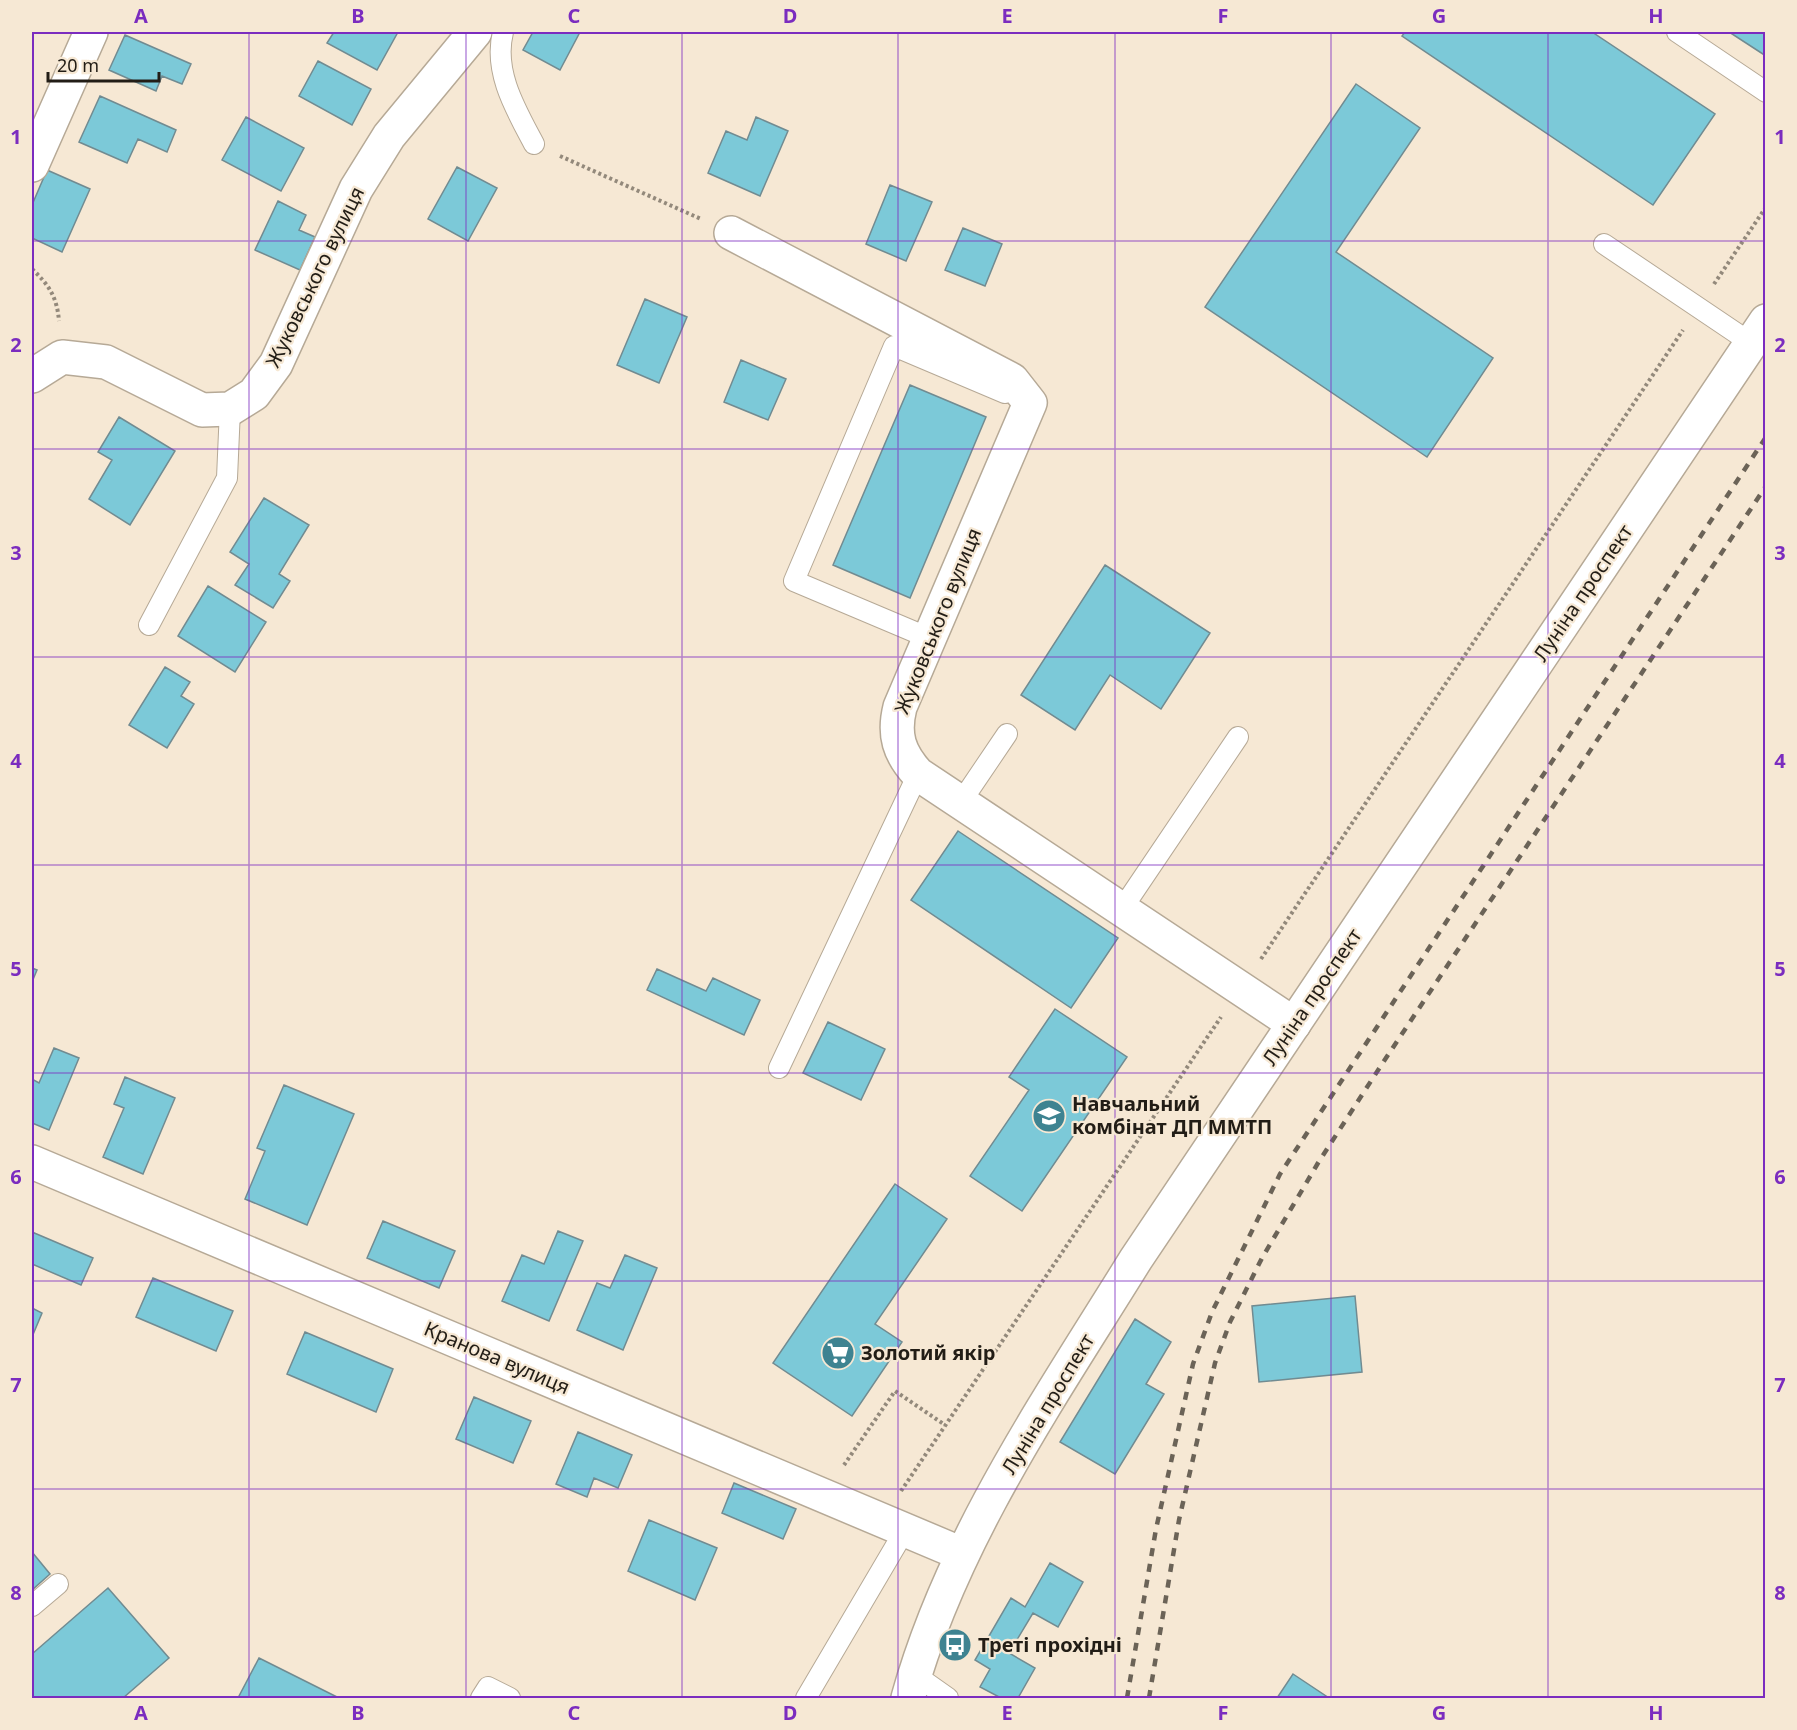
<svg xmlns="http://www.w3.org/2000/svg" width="1797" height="1730" font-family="'Noto Sans',sans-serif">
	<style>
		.building { fill: #7cc9d8; stroke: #718b91; stroke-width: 1.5 }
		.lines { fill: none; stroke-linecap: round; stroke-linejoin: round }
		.service-casing { stroke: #b6a996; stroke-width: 22 }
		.minor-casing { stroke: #b6a996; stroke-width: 36 }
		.tertiary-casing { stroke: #b6a996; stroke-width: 36 }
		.path { stroke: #93897b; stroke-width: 4; stroke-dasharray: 3 3; stroke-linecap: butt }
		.service { stroke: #fff; stroke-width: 20 }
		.minor { stroke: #fff; stroke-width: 33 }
		.tertiary { stroke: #fff; stroke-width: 33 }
		.rail { stroke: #6b6357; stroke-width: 4.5; stroke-dasharray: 8 8; stroke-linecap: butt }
		.grid { fill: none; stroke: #7b2cbf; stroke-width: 1.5; stroke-opacity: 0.55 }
		.labels { text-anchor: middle; stroke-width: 4.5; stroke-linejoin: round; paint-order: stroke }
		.street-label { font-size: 20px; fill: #221d16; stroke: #f6e8d4 }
		.poi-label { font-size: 20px; font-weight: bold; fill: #221d16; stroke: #f6e8d4; text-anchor: start }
		.neatline { fill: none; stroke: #7b2cbf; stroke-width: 2 }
		.grid-label { font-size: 20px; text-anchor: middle; font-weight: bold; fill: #7b2cbf }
	</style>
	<rect width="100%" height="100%" fill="#f6e8d4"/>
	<!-- building -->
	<path class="building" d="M334,32h64l-21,38 -50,-27z
		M533,32h47l-20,38 -37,-20z
		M1405,32h187l123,82 -62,91 -251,-169z
		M1729,32h37v24z
		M125,35l66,29 -9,20 -20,-8 -6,15 -47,-21z
		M318,61l53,28 -19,36 -53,-29z
		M1356,84l64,44 -84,124 157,106 -66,99 -222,-150z
		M100,96l76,34 -9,22 -29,-13 -11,24 -48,-21z
		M246,117l58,31 -23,43 -59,-31z
		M756,117l32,14 -28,65 -52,-23 18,-42 21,9z
		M457,167l40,21 -29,53 -40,-22z
		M47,170l43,19 -28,63 -30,-14v-33z
		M890,185l42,17 -26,59 -40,-17z
		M278,201l28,14 -7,15 16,7 -15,33 -45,-20z
		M963,228l39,16 -17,42 -40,-16z
		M645,299l42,18 -28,66 -42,-18z
		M741,360l45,19 -18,41 -44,-18z
		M910,385l76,32 -76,181 -77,-33z
		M119,417l56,34 -45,74 -41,-26 23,-39 -14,-8z
		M264,498l45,27 -30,49 11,7 -17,27 -38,-23 14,-21 -19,-12z
		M1105,565l105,68 -49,76 -51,-34 -35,55 -54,-35z
		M208,586l58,36 -31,50 -57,-36z
		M165,667l25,15 -9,14 13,8 -27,44 -38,-23z
		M958,831l160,107 -47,70 -160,-108z
		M32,968l5,2 -5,12z
		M657,969l49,22 7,-13 47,22 -16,35 -97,-45z
		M1055,1009l72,48 -105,154 -52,-35 59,-86 -20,-13z
		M828,1022l57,27 -24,51 -58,-27z
		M54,1048l25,10 -30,72 -17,-7v-44l7,4z
		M125,1077l50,21 -32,76 -40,-17 21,-49 -10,-4z
		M284,1085l70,29 -47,111 -62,-26 20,-48 -8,-3z
		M895,1184l52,35 -72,105 27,18 -50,74 -79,-53z
		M383,1221l72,30 -16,37 -72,-30z
		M558,1231l25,10 -34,80 -47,-20 20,-46 22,9z
		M32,1232l61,26 -12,27 -49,-21z
		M625,1255l32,13 -34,82 -46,-20 20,-47 13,5z
		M153,1278l80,33 -17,40 -80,-34z
		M1355,1296l7,76 -103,10 -7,-76z
		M32,1308l10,5 -10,24z
		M1135,1319l36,23 -25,42 18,10 -49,80 -55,-32z
		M305,1332l88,37 -17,43 -89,-38z
		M474,1397l57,24 -18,42 -57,-24z
		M578,1432l54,23 -14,33 -24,-10 -7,19 -31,-13z
		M734,1483l62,26 -13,30 -61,-26z
		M649,1520l68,28 -22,52 -67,-29z
		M32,1552l18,22 -18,16z
		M1050,1563l33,19 -25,45 -25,-14 -24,40 26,15 -17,30h-17l-21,-11 10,-18 -15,-9 36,-62 14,9z
		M108,1588l61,70 -46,40h-91v-44z
		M259,1658l80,40h-101z
		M1293,1674l36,24h-52z"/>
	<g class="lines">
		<defs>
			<path id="service" d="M503,32c-10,40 13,78 31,112
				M1677,32l89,60
				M1604,244l147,99
				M149,625l78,-147 3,-69
				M929,638l-135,-57 100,-235 111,47
				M961,802l46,-68
				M1122,909l116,-172
				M779,1068l139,-294
				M32,1606l26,-22
				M914,1674l34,24
				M481,1698l7,-11 22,11
				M806,1698l99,-168"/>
			<path id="minor" d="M32,165l59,-133
				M731,233l281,147 18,23 -130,304c-7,28 -1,46 18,67l376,250
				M32,376l30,-19 44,5 96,48 28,-1 24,-15 22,-30 80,-175 33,-53 86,-104
				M32,1162l930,392"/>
			<path id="tertiary" d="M908,1698c44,-159 142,-300 228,-439l630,-938"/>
		</defs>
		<!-- service casing -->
		<use href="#service" class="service-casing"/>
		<!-- minor casing -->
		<use href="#minor" class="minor-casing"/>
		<!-- tertiary casing -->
		<use href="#tertiary" class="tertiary-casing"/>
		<!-- path -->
		<path class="path" d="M560,156l141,63
			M32,269c17,16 25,28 27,52
			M1714,284l52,-77
			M1261,959l422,-629
			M844,1465l51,-74 50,34
			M901,1491l320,-474"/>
		<!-- service -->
		<use href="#service" class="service"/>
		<!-- minor -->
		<use href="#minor" class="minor"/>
		<!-- tertiary -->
		<use href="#tertiary" class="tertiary"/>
		<!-- rail -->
		<path class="rail" d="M1127,1698l29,-169 37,-165 19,-52 68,-138 486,-737
			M1149,1698l30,-178 36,-157 15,-41 32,-64 56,-95 64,-99 384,-578"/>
	</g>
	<!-- grid -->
	<path class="grid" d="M249,32v1666M466,32v1666M682,32v1666M898,32v1666M1115,32v1666M1331,32v1666M1548,32v1666M32,241h1734M32,449h1734M32,657h1734M32,865h1734M32,1073h1734M32,1281h1734M32,1489h1734"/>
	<!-- icons -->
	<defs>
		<symbol id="university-disc" viewBox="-11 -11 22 22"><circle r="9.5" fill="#3e8391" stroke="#f6e8d4"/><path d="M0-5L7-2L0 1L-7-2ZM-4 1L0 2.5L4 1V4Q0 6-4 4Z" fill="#fff"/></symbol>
		<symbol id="supermarket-disc" viewBox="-11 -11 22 22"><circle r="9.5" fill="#3e8391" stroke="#f6e8d4"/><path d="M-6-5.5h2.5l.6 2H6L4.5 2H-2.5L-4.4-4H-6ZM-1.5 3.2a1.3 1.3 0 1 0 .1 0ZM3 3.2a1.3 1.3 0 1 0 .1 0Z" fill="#fff"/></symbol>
		<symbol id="bus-disc" viewBox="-11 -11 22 22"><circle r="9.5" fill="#3e8391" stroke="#f6e8d4"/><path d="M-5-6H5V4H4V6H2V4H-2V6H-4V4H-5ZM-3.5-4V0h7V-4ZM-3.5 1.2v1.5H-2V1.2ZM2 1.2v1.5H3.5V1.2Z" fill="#fff"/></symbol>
	</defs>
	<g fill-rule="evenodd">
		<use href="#university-disc" x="1030" y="1097" width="38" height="38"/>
		<use href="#supermarket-disc" x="819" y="1334" width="38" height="38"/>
		<use href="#bus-disc" x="936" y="1626" width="38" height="38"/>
	</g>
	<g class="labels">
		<!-- street labels -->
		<g class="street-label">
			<text transform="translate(315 277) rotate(-64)" y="7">Жуковського вулиця</text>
			<text transform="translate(1583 593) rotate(-56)" y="7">Луніна проспект</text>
			<text transform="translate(938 621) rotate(-68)" y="7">Жуковського вулиця</text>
			<text transform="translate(1312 997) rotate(-56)" y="7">Луніна проспект</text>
			<text transform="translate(497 1358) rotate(23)" y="7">Кранова вулиця</text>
			<text transform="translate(1048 1404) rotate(-59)" y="7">Луніна проспект</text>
		</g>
		<!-- poi labels -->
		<g class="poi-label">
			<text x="1072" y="1111">Навчальний<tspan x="1072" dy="23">комбінат ДП ММТП</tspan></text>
			<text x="861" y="1360">Золотий якір</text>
			<text x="978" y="1652">Треті прохідні</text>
		</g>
	</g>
	<!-- border -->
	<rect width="1797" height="1730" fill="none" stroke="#f6e8d4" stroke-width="66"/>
	<!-- scale -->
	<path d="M48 72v9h111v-9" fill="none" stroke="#221d16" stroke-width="3"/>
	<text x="57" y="72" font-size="18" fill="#221d16" stroke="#f6e8d4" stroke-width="4.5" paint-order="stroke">20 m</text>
	<rect x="33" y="33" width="1731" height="1664" class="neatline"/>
	<g class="grid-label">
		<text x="141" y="23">A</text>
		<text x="358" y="23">B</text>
		<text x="574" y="23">C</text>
		<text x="790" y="23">D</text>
		<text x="1007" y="23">E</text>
		<text x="1223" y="23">F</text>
		<text x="1439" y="23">G</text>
		<text x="1656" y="23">H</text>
		<text x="16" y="144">1</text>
		<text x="1780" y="144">1</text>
		<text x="16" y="352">2</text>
		<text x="1780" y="352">2</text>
		<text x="16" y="560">3</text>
		<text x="1780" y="560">3</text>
		<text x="16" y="768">4</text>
		<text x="1780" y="768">4</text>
		<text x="16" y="976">5</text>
		<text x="1780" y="976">5</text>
		<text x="16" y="1184">6</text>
		<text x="1780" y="1184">6</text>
		<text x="16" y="1392">7</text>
		<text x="1780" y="1392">7</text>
		<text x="16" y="1600">8</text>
		<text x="1780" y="1600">8</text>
		<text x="141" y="1720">A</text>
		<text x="358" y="1720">B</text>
		<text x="574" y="1720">C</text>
		<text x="790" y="1720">D</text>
		<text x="1007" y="1720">E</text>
		<text x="1223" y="1720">F</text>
		<text x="1439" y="1720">G</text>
		<text x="1656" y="1720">H</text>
	</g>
</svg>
